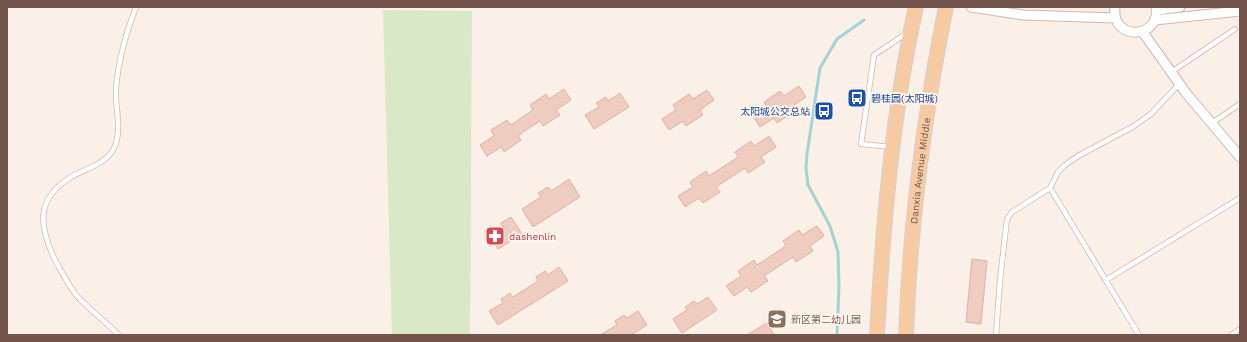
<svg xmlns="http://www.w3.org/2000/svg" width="1247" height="342" font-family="'Work Sans','Noto Sans SC',sans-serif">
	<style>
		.green { fill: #d9e8c6 }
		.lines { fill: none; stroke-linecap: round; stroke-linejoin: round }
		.stream { stroke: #a3d4d5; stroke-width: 3 }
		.building { fill: #efccc0; stroke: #e1b1a2 }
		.service-casing { stroke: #ceb9b1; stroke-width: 6 }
		.minor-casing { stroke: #ceb9b1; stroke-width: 11 }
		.primary-casing { stroke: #d8cfcd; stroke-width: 16 }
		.service { stroke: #fff; stroke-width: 4.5 }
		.minor { stroke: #fff; stroke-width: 9 }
		.primary { stroke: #f6cba4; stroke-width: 14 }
		.labels { text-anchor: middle; stroke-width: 3.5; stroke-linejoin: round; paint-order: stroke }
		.transit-label { font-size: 10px; fill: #164399; stroke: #fef5ed; text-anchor: start }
		.street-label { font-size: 10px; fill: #73554d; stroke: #fef5ed }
		.health-label { font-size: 10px; fill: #be3a42; stroke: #fef5ed; text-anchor: start }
		.education-label { font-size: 10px; fill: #785e54; stroke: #fef5ed; text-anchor: start }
	</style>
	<rect width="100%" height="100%" fill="#fbf0e7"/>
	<!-- green -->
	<path class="green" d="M383,10l89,1 -2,324h-78z"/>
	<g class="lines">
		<!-- stream -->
		<path class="stream" d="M837,335l2,-49 -1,-34 -8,-26 -22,-41 -2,-17 1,-14 13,-86 17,-29 27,-19"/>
	</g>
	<!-- building -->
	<path class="building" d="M799,86l7,11 -15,10 3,5 -17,11 -3,-5 -14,9 -7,-11 14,-9 -3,-5 16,-11 4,5z
		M564,89l7,11 -15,10 4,5 -17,11 -3,-5 -11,7 -11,8 3,4 -17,12 -3,-5 -14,9 -7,-11 14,-9 -3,-6 16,-10 4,5 22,-15 -3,-5 16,-11 3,5z
		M707,90l7,10 -14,10 3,5 -17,11 -3,-5 -14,9 -7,-11 14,-9 -3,-5 16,-11 4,5z
		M620,93l9,14 -35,22 -9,-14 14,-8 -3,-4 10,-6 2,4z
		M769,136l7,11 -15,10 4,5 -17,11 -3,-5 -29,19 4,5 -17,11 -4,-5 -14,9 -7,-11 15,-9 -3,-5 16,-11 3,5 29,-19 -3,-5 16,-11 3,5z
		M569,179l11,18 -47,30 -11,-18 19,-12 -3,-4 10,-6 3,4z
		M511,217l11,17 -24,15 -8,-14 13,-8 -2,-4z
		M817,226l7,10 -14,10 3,5 -17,11 -3,-5 -29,19 4,5 -17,11 -4,-5 -13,9 -8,-10 15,-10 -3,-5 16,-11 3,5 29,-19 -3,-5 16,-11 3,5z
		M972,259l15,2 -6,63 -15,-2z
		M559,267l9,14 -70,44 -9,-14 14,-8 -2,-4 9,-6 3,4 25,-16 -2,-4 9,-6 3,4z
		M708,297l9,13 -35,23 -9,-14 14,-9 -2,-3 9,-6 3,3z
		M638,311l9,14 -16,10h-31l17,-10 -2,-4 9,-6 3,3z
		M767,323l7,12h-27z"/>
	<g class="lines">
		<defs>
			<path id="service" d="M1170,73l65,-44
				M1212,123l28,-19
				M891,147l-30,-3 13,-89 33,-22
				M1050,188l89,147
				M1106,280l134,-82
				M119,335c-13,-13 -29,-25 -42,-39 -9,-11 -15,-24 -22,-36 -16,-34 -20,-61 16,-83 15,-9 37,-13 44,-31 7,-17 0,-39 1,-57 2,-27 10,-56 20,-82
				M996,335l4,-55 7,-61 5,-7 38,-24 8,-16 7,-7 13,-9 56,-30 17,-12 28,-30
				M1231,335l9,-6"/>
			<path id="minor" d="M971,7l52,8 92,3
				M1115,7c-4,35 46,32 41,0
				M1157,10l23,-3
				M1155,20l85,-9
				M1142,31l44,62 54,64"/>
			<g id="primary">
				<path d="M877,335c6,-110 15,-221 39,-328"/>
				<path id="s1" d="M906,335c4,-110 18,-220 40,-328"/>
			</g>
		</defs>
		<!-- service casing -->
		<use href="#service" class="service-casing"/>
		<!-- minor casing -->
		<use href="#minor" class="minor-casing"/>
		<!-- primary casing -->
		<use href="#primary" class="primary-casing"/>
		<!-- service -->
		<use href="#service" class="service"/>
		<!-- minor -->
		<use href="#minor" class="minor"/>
		<!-- primary -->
		<use href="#primary" class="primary"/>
	</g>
	<!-- icons -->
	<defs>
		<symbol id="bus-square" viewBox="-11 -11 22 22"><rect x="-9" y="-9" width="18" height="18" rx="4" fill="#1a4fb4" stroke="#fef5ed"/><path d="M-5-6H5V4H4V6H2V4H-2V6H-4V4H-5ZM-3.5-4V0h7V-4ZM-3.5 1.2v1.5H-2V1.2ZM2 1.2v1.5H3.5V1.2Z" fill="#fff"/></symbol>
		<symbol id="pharmacy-square" viewBox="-11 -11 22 22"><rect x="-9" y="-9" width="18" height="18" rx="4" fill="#e0444e" stroke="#fef5ed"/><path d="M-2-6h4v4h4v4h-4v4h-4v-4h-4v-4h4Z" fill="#fff"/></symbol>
		<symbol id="school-square" viewBox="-11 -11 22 22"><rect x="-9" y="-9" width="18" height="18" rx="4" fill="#8d6e63" stroke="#fef5ed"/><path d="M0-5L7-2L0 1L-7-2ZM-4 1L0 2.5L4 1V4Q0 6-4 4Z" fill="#fff"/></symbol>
	</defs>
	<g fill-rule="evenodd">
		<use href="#bus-square" x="846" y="87" width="22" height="22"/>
		<use href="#bus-square" x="813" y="100" width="22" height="22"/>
		<use href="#pharmacy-square" x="484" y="225" width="22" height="22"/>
		<use href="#school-square" x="766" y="308" width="22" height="22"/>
	</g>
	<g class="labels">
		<!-- transit labels -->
		<g class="transit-label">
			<text x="871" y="102">碧桂园(太阳城)</text>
			<text x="810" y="115" text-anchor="end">太阳城公交总站</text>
		</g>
		<!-- street labels -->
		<g class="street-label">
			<text dy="4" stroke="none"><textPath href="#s1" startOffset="165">Danxia Avenue Middle</textPath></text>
		</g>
		<!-- health labels -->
		<g class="health-label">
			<text x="509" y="240">dashenlin</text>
		</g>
		<!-- education labels -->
		<g class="education-label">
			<text x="791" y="323">新区第二幼儿园</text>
		</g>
	</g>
	<!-- border -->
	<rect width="1247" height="342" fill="none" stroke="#73554d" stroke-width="16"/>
</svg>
